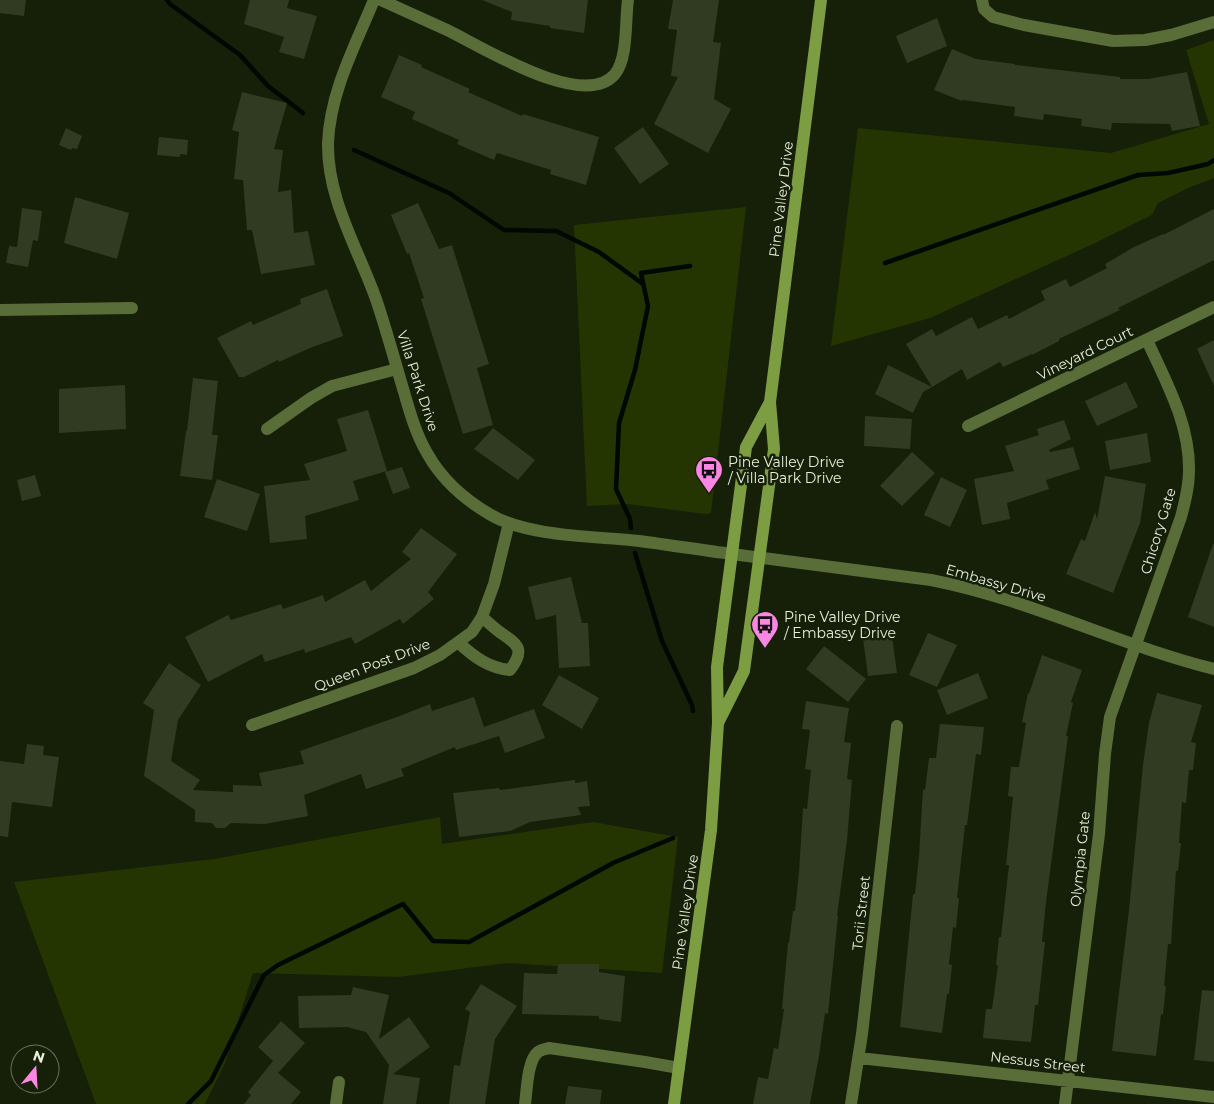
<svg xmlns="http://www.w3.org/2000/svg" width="1214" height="1104" font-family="Montserrat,sans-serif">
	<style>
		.green { fill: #253501 }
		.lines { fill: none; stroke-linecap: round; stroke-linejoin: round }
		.stream { stroke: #000700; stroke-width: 4.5 }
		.building { fill: #313b22 }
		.minor { stroke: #596d38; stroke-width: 12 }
		.tertiary { stroke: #596d38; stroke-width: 12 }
		.secondary { stroke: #7d9d43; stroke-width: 12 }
		.labels { text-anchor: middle; stroke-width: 5; stroke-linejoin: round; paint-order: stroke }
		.street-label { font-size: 14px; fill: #e7eede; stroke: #161f07 }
		.poi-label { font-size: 14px; fill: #e7eede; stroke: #161f07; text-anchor: start }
	</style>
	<rect width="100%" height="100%" fill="#161f07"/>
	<!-- green -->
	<path class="green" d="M1214,40v138l-26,10 -30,15 -6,12 -61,30 -161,73 -99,28 27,-218 253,25 98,-29 -23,-74z
		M746,207l-35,306 -6,1 -78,-10 -40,2 -13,-281z
		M440,817l2,27 151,-22 85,15 -16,136 -155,-10 -109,14 -145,-4 -28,90 -20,41h-109l-82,-222 200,-23z"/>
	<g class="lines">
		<!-- stream -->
		<path class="stream" d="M167,0l3,4 70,51 28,31 35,27
			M354,150l95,43 55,37 52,1 43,21 44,32
			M885,263l253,-88 30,-2 40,-9 6,-4
			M631,528l-1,-9 -14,-30 3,-66 16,-53 13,-64 -7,-33 49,-7
			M635,553l27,88 30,64 1,6
			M188,1104l23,-23 53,-106 14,-10 125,-61 30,37 36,1 144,-79 60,-25"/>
	</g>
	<!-- building -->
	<path class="building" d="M0,0h26l-2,16 -24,-3z
		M250,0h39l-2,8 30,8 -13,43 -25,-7 5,-15 -40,-13z
		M482,0h106l-4,33 -34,-5v-2l-39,-6 1,-8z
		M673,0h46l-6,42 8,1 -7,56 17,10 -23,44 -54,-29 24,-47 -7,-1 6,-46 -9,-1z
		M937,18l10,28 -40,17 -11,-27z
		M952,49l24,10 39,5v1l105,12v2h28l39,-7 13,54 -28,5 -2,-7 -58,-1 -1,7 -30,-4 1,-7 -38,-5 -1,6 -29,-4 1,-9 -52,-7 -1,1 -28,-11z
		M399,55l23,10 -1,2 49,22 -2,3 54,24 1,-2 76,23 -13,48 -36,-11 1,-4 -54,-17 -3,7 -37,-16 2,-4 -47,-21 3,-7 -34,-15z
		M242,92l45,11 -13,46 9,1 -5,42 13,-2 3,43 14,-2 7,34 -54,9 -9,-44h-5l-4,-50 -9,-1 5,-47 -7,-2z
		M643,127l26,37 -29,20 -26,-36z
		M66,128l16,8 -5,13 -5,-1 -1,2 -12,-5z
		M159,137l29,3 -1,15 -7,-1v3l-23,-2z
		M75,197l54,16 -12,46 -53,-16z
		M418,203l21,46 13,-4 37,119 -12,4 16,57 -30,9 -42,-135 3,-1 -15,-45 -2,1 -16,-39z
		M22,208l20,3 -4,30 -5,-1 -5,27 -22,-4 3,-17 8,1z
		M1214,209v51l-96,48 2,2 -61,29v2l-27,14v-1l-29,13 -3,-5 -33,18 -5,-11 -30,18 -26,-43 26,-15 4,7 36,-19 6,12 29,-14 2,4 36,-19 -4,-9 25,-12 4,8 37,-19 -2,-4 29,-17 29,-13v1z
		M327,289l16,47 -33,12 -31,14 -1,-2 -34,17h-5l-22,-39 34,-17 2,4 48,-21 -1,-5z
		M1214,340v46l-17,-37z
		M888,365l44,22 -9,5 -10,21 -38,-19z
		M193,378l25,3 -6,54h6l-6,45 -32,-4 6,-45h1z
		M1126,382l12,25 -41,19 -12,-25z
		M125,385l1,44 -67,4v-44z
		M368,410l19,61 -34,10 6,19 -54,16 2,23 -37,4 -6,-57 46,-6 -6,-16 43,-13 -10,-32z
		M865,416l47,3 -2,30 -46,-3z
		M1064,420l7,19 -22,11 1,2 23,-5 7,22 -34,11 3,9 -42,14 3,16 -28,6 -8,-46 40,-8 -9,-25 34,-11 -2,-6z
		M493,428l42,32 -17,20 -44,-31z
		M1147,433l4,29 -41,8 -5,-29z
		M912,452l23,21 -33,33 -22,-20z
		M402,467l8,21 -17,6 -8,-22z
		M35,475l6,21 -19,5 -5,-21z
		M1105,476l41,8 -6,39 -27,70 -47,-19 15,-35 4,2 10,-29 2,7z
		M941,477l26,13 -17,37 -26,-12z
		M217,479l43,15 -13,37 -43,-14z
		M421,528l36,26 -29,38 6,7 -31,25 -3,-5 -45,25 -4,-7 -46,16 -1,-4 -39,13 -3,-8 -54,28 -23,-45 43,-22 3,5 50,-16 2,5 40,-14 2,7 40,-22 6,11 40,-32 -9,-7z
		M1213,544h1v83l-26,-10z
		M571,577l11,46h6l2,43 -31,2 -3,-53 -20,5 -8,-33z
		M891,628l6,45 -29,3 -6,-45z
		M928,633l29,12 -20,42 -28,-12z
		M824,646l42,33 -18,23 -42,-33z
		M1042,655l40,15 -11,32 2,1 -7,33h2l-22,166 -4,40h3l-7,63h-3l-4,37 -48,-4 3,-29h6l6,-44h-2l3,-28h2l8,-72h-3l7,-68 -5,-1 3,-29h8l7,-44 -4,-1 6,-29 1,1z
		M169,663l32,22 -23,35 -7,41 29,19 -7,10 40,2v-7l29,1 -3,-13 45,-9 -4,-13 97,-34 33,-13 2,7 42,-14 10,30 50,-18 11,29 -40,15 -6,-17 -43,14 -1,-3 -54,22 3,7 -38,13 -5,-15 -57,21 4,21 -43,8 -34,-1 -6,5h-9l-4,-5 -17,-1v-12l-51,-34 10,-66 -11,-7z
		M978,673l10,25 -41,17 -10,-25z
		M559,675l40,23 -17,31 -40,-24z
		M1157,693l45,12 -11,37 5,1 -3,27h-4l-3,33 -4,-1 -3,41h2l-3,28h-2l-5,73h-3l-4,42h2l-3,29 -2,-1 -5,42 -44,-5 17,-141 14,-145 6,-42z
		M806,701l43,7 -5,34 7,1 -4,36 5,1 -5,60 -10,76h1l-10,98 -3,-1 -6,43 -9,48h-57l5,-27 10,2 6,-31 4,1 6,-40h-2l6,-66h1l4,-32h2l4,-39 4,-64 4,1 4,-39 -6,-1 5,-39 -8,-1z
		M940,724l44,3 -3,28 -5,-1 -9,71h-2l-8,73h2l-3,30 -3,-1 -4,37 3,1 -3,29h-2l-5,39 -42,-6 13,-133h2l4,-38 4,-67 2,1 4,-32h7z
		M27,744l17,2 -1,9 16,2 -7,50 -40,-5 -4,35 -8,-1v-75l24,3z
		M575,780v3l12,-2 3,25 -12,1 3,8 -51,7 -20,9 -51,6 -6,-44 46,-5 1,2z
		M558,964h41v8l26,4 -4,46 -22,-3v-3l-77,-2 2,-41 33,1z
		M481,984l36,22 -22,33 -10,65h-36l5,-39 6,1 10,-54 -5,-3z
		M353,987l36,8 -10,44 30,-22 21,30 -37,27 27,4 -4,26h-33l6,-39 -23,-33 -19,-5 -48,1 -1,-32 53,-1z
		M1202,990l12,1v71l-20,-2z
		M281,1021l24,22 -27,30 23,19 -10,12h-47l7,-9 -3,-3 25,-31 -15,-14z
		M568,1086l34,4 -2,14h-35z"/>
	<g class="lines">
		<!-- minor -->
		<path class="minor" d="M374,0c-19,46 -44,92 -46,143 -1,57 31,107 49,159 10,30 18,60 27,90 6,21 12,42 23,61 15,27 38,47 64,62 38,22 104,21 148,26 31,4 62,9 93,13
			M381,0c22,10 44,20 66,30 32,15 137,82 168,44 13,-16 10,-53 13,-74
			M982,0l2,9 9,8 31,8 89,16 32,-1 26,-5 43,-13
			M0,310l132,-2
			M968,426l246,-119
			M267,429l44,-31 21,-12 65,-17
			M459,643c15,14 30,25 51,27 15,-20 9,-25 -9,-37 -7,-5 -13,-11 -19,-16
			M252,725l162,-57 26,-13 32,-23 10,-15 12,-33 15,-61
			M859,1058l355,39
			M336,1104l3,-22
			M525,1104c2,-13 2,-43 13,-52 2,-2 8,-3 11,-4l96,14 34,6
			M851,1104l11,-70 35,-308
			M1065,1104l34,-270 6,-80 5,-37 71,-200c4,-15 8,-30 8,-46 1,-47 -23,-89 -42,-131"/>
		<!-- tertiary -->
		<path class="tertiary" d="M732,554l199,26c98,19 187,65 283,89"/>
		<!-- secondary -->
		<path class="secondary" d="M718,723l26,-52 30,-222 -4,-47 51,-402
			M674,1104l37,-274 7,-107 -1,-56 29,-220 24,-45"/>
	</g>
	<!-- icons -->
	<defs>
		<symbol id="bus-pin" viewBox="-11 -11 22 30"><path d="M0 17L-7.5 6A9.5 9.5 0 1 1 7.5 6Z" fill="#fc86e3" stroke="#161f07"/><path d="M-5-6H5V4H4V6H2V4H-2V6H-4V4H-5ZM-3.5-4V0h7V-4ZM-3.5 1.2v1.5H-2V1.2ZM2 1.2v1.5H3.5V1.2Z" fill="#111"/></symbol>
	</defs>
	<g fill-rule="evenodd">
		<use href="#bus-pin" x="693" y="454" width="32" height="43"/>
		<use href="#bus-pin" x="749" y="609" width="32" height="43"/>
	</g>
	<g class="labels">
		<!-- street labels -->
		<g class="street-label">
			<text transform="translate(781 199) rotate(-83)" y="5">Pine Valley Drive</text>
			<text transform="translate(1085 353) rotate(-26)" y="5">Vineyard Court</text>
			<text transform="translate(418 381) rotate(72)" y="5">Villa Park Drive</text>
			<text transform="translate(1158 531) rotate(-73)" y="5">Chicory Gate</text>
			<text transform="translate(996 583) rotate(16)" y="5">Embassy Drive</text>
			<text transform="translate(372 665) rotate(-21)" y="5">Queen Post Drive</text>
			<text transform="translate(1080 859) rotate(-84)" y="5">Olympia Gate</text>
			<text transform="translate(685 912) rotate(-82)" y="5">Pine Valley Drive</text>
			<text transform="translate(861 913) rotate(-84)" y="5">Torii Street</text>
			<text transform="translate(1038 1062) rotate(7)" y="5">Nessus Street</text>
		</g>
		<!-- poi labels -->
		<g class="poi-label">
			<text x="728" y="467">Pine Valley Drive<tspan x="728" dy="16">/ Villa Park Drive</tspan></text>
			<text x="784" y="622">Pine Valley Drive<tspan x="784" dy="16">/ Embassy Drive</tspan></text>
		</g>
	</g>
	<!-- north arrow -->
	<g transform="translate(35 1069) rotate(18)"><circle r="24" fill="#161f07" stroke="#6a725d"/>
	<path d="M0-4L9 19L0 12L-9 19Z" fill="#fc86e3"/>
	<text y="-8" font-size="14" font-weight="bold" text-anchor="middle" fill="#e7eede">N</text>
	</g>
</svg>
